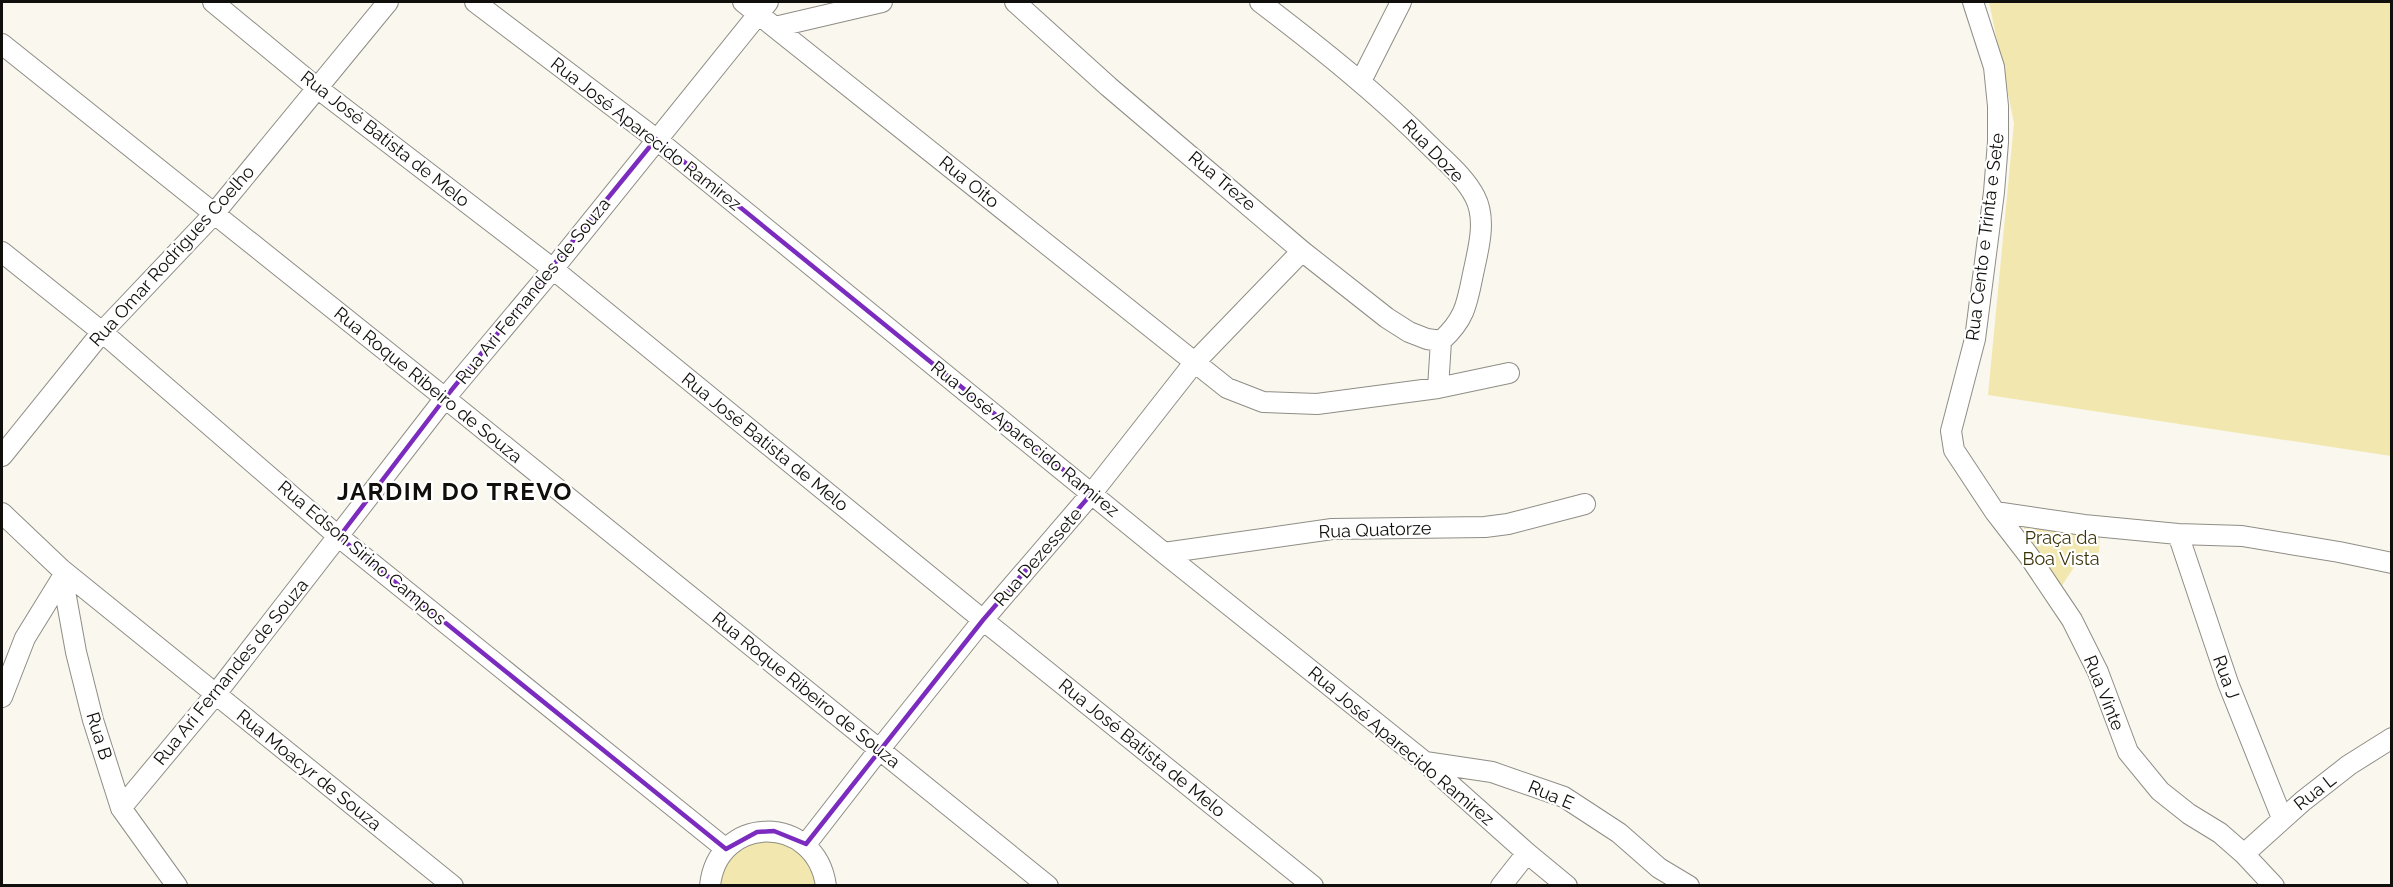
<svg xmlns="http://www.w3.org/2000/svg" width="2393" height="887" font-family="Raleway,sans-serif">
	<style>
		.green { fill: #f2e8af }
		.lines { fill: none; stroke-linecap: round; stroke-linejoin: round }
		.minor-casing { stroke: #8f8d85; stroke-width: 22 }
		.minor { stroke: #fff; stroke-width: 20 }
		.marked { fill: none; stroke: #7b2cbf; stroke-width: 4.5; stroke-linejoin: round }
		.labels { text-anchor: middle; stroke-width: 4.5; stroke-linejoin: round; paint-order: stroke }
		.street-label { font-size: 18px; fill: #100f0c; stroke: #fff }
		.park-label { font-size: 18px; fill: #3a3308; stroke: #fff }
		.district-label { font-size: 24px; font-weight: bold; letter-spacing: 1.5px; fill: #100f0c; stroke: #fff }
	</style>
	<rect width="100%" height="100%" fill="#f9f7ee"/>
	<!-- green -->
	<path class="green" d="M1989,2h402v454l-403,-61 26,-272z
		M2024,524l76,10 -1,18 -23,12 -15,23 -37,-58z
		M758,835l45,12 18,38 -108,1 5,-19z"/>
	<g class="lines">
		<defs>
			<path id="minor" d="M213,2l103,85 237,182 430,351 330,266
				M475,2l181,137 508,414 261,209 102,91 40,33
				M743,2l484,386 36,14 54,2 121,-16 71,-15
				M1015,2l94,85 193,164 85,67 22,14 18,7 14,2
				M1260,2c59,45 117,91 170,144 16,16 35,31 45,51 12,23 3,53 -2,77 -6,30 -8,45 -32,67l-3,47
				M1973,2l21,65 4,39v36l-4,50 -19,147 -24,92 3,19 41,62 34,44 43,64 26,52 30,80 32,39 29,23 31,19 24,21 30,32
				M775,27l107,-25
				M2,44l443,354 603,488
				M1361,81l40,-79
				M2,252l100,80 237,205 387,312
				M2,456l100,-124 111,-117 175,-213
				M1995,512l89,13 94,9 64,2 97,16 53,11
				M2,513l59,56 392,317
				M2178,534l50,149 54,135
				M1164,553l168,-24 153,-2 23,-3 77,-20
				M61,569l15,83 17,68 28,88 56,78
				M2,697l23,-59 37,-60
				M1425,762l67,10 72,25 55,36 40,35 30,18
				M121,808l94,-113 230,-297 108,-129 215,-267
				M806,844l73,-94 104,-130 109,-127 102,-130 108,-112
				M2244,854l59,-53 46,-36 43,-27
				M710,886c7,-72 106,-73 116,0
				M1501,886l26,-33"/>
		</defs>
		<!-- minor casing -->
		<use href="#minor" class="minor-casing"/>
		<!-- minor -->
		<use href="#minor" class="minor"/>
	</g>
	<!-- marked area -->
	<path class="marked" d="M656,139l436,354 -109,127 -177,224 -32,-13 -17,1 -31,17 -387,-312 106,-139z"/>
	<g class="labels">
		<!-- street labels -->
		<g class="street-label">
			<text transform="translate(646 134) rotate(38)" y="6">Rua José Aparecido Ramirez</text>
			<text transform="translate(385 139) rotate(38)" y="6">Rua José Batista de Melo</text>
			<text transform="translate(1433 151) rotate(46)" y="6">Rua Doze</text>
			<text transform="translate(1222 181) rotate(40)" y="6">Rua Treze</text>
			<text transform="translate(969 182) rotate(39)" y="6">Rua Oito</text>
			<text transform="translate(1985 237) rotate(-83)" y="6">Rua Cento e Trinta e Sete</text>
			<text transform="translate(172 256) rotate(-48)" y="6">Rua Omar Rodrigues Coelho</text>
			<text transform="translate(533 291) rotate(-51)" y="6">Rua Ari Fernandes de Souza</text>
			<text transform="translate(428 385) rotate(39)" y="6">Rua Roque Ribeiro de Souza</text>
			<text transform="translate(1025 439) rotate(39)" y="6">Rua José Aparecido Ramirez</text>
			<text transform="translate(765 442) rotate(39)" y="6">Rua José Batista de Melo</text>
			<text transform="translate(1375 530) rotate(-2)" y="6">Rua Quatorze</text>
			<text transform="translate(362 553) rotate(40)" y="6">Rua Edson Sirino Campos</text>
			<text transform="translate(1038 557) rotate(-49)" y="6">Rua Dezessete</text>
			<text transform="translate(231 672) rotate(-51)" y="6">Rua Ari Fernandes de Souza</text>
			<text transform="translate(2226 677) rotate(70)" y="6">Rua J</text>
			<text transform="translate(806 690) rotate(39)" y="6">Rua Roque Ribeiro de Souza</text>
			<text transform="translate(2104 693) rotate(68)" y="6">Rua Vinte</text>
			<text transform="translate(99 736) rotate(73)" y="6">Rua B</text>
			<text transform="translate(1401 746) rotate(40)" y="6">Rua José Aparecido Ramirez</text>
			<text transform="translate(1142 748) rotate(39)" y="6">Rua José Batista de Melo</text>
			<text transform="translate(309 770) rotate(39)" y="6">Rua Moacyr de Souza</text>
			<text transform="translate(2315 792) rotate(-38)" y="6">Rua L</text>
			<text transform="translate(1551 795) rotate(23)" y="6">Rua E</text>
		</g>
		<!-- park labels -->
		<g class="park-label">
			<text x="2061" y="544">Praça da<tspan x="2061" dy="21">Boa Vista</tspan></text>
		</g>
		<!-- district labels -->
		<g class="district-label">
			<text x="455" y="500">JARDIM DO TREVO</text>
		</g>
	</g>
	<!-- border -->
	<rect width="2393" height="887" fill="none" stroke="#100f0c" stroke-width="6"/>
</svg>
